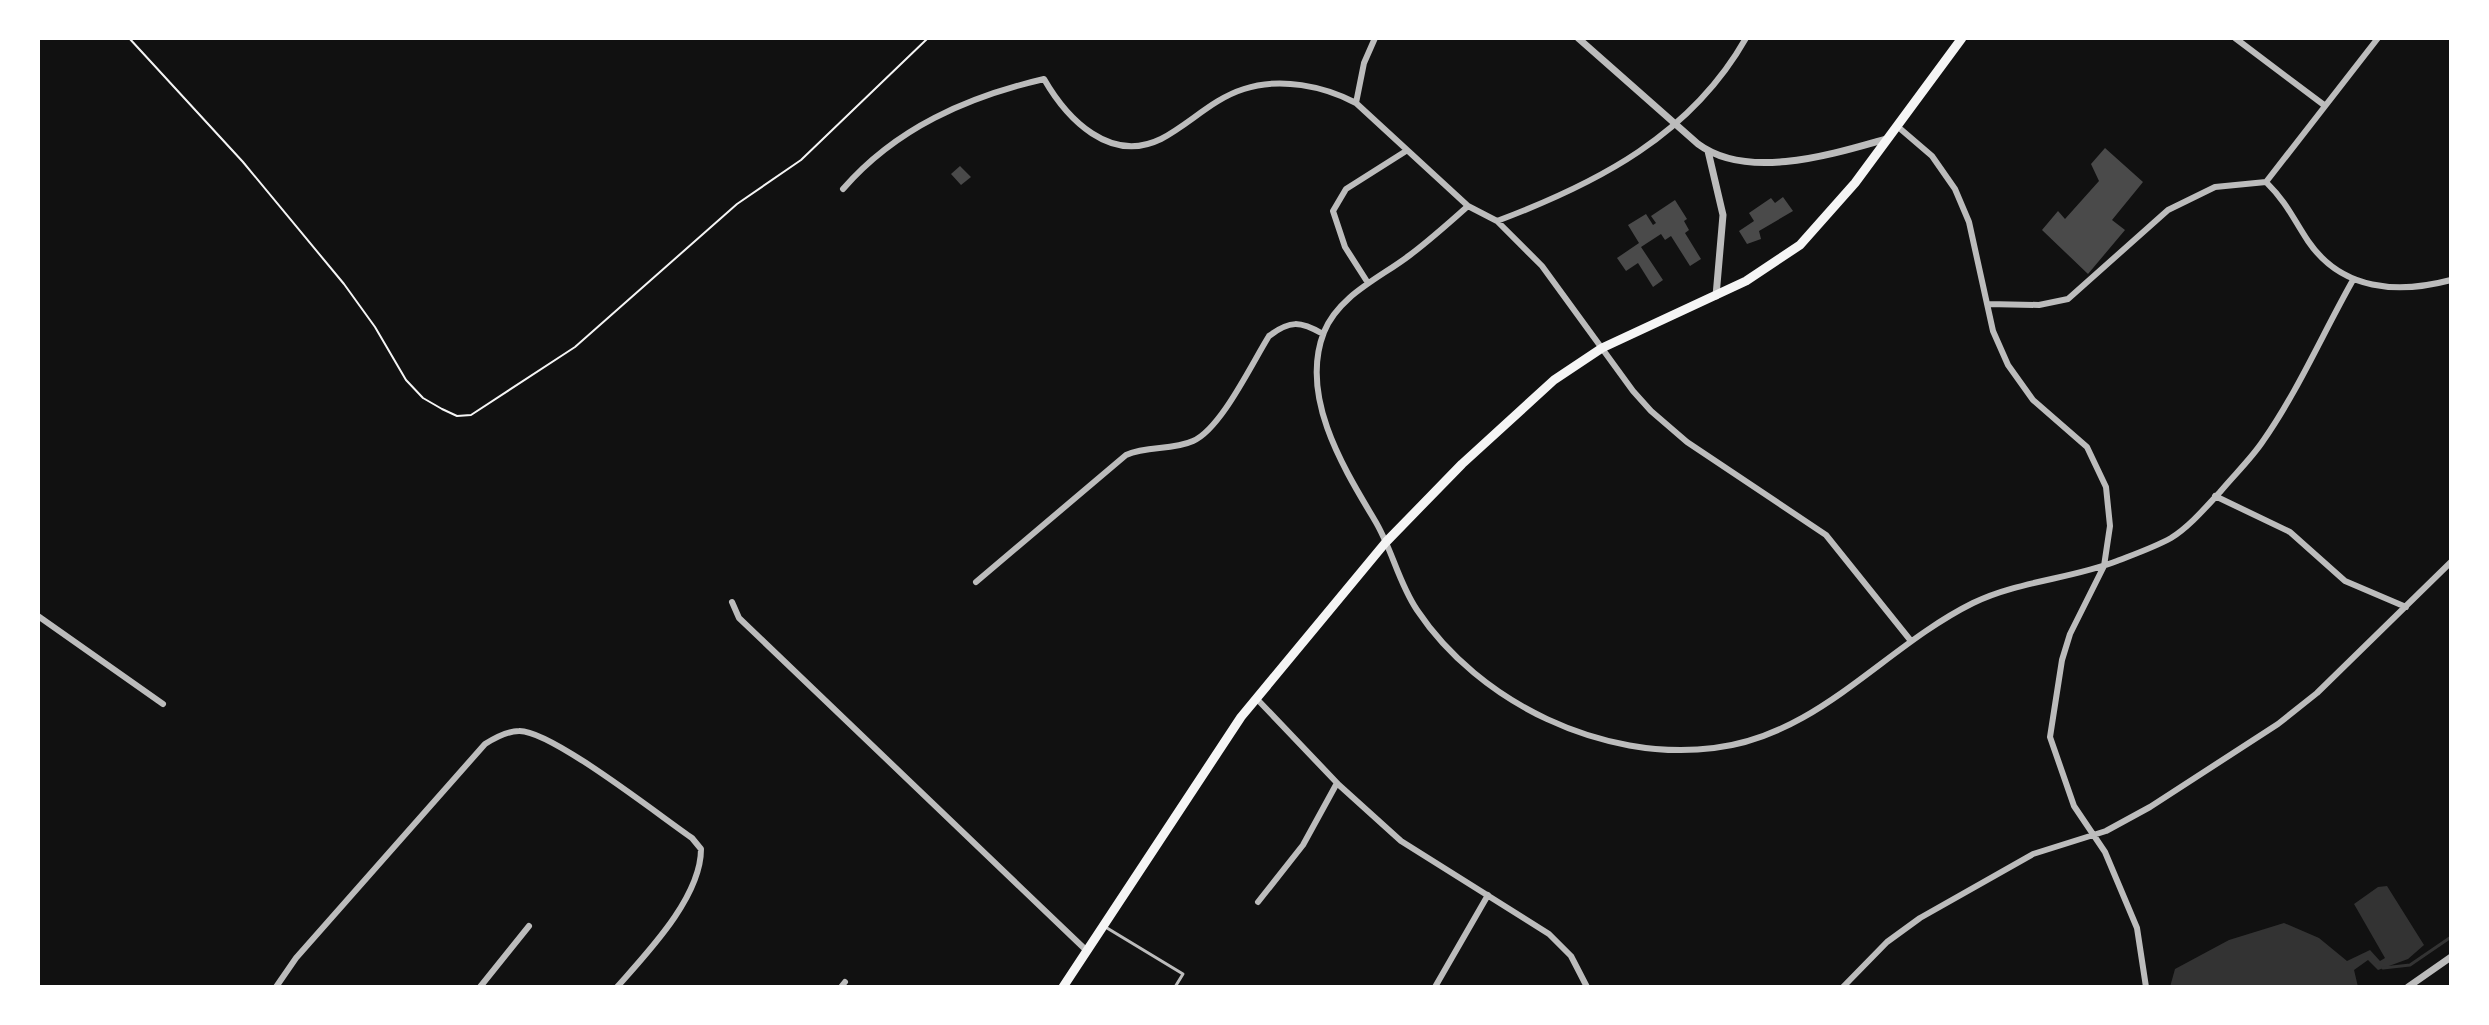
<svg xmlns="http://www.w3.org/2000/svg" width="2489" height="1025" font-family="Signika,sans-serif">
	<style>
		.water { fill: #333 }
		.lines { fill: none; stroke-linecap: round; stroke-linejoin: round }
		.stream { stroke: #333; stroke-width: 3 }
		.building { fill: #4a4a4a }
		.path { stroke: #f5f5f5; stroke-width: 2 }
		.service { stroke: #bcbcbc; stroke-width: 3 }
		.minor { stroke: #bcbcbc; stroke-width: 6 }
		.tertiary { stroke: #bcbcbc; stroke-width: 7 }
		.primary { stroke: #f5f5f5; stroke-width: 9 }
	</style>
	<rect width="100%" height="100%" fill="#111"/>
	<!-- water -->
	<path class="water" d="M2387,886l37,59 -16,14 -30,11 -10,-10 -14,10 4,17h-188l5,-18 54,-29 55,-17 35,15 28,23 23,-11 10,11 5,-3 -31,-54 24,-17z"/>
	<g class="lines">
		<!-- stream -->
		<path class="stream" d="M2383,968l27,-3 41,-28"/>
	</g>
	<!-- building -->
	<path class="building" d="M2105,148l38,34 -31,38 13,10 -37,44 -46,-44 16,-19 7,8 34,-38 -8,-17z
		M960,166l11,11 -10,8 -10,-11z
		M1783,197l10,14 -34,20 2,8 -14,5 -8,-13 15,-10 -5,-8 22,-15 4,5z
		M1675,200l12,19 -3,2 5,9 -4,3 16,26 -11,7 -19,-30 -6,4 -4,-6 -20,13 22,33 -10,7 -15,-24 -12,8 -9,-13 22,-15 -11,-18 18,-11 7,11 3,-2 -5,-7z"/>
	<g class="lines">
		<!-- path -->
		<path class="path" d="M129,38l114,124 101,122 31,43 31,53 17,18 19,11 15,7 14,-1 104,-68 162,-143 64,-44 127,-122"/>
		<!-- service -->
		<path class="service" d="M1107,928l76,46 -8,13"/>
		<!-- minor -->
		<path class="minor" d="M2235,38l89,67
			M1356,103l8,-40 11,-25
			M1897,126l35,30 23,33 14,33 24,109 15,34 25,35 54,47 19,40 4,39 -6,40 -34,68 -8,26 -12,77 24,69 31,46 32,76 9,59
			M2266,182l112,-144
			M843,189c53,-61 124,-92 201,-110 23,40 66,85 117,60 29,-15 51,-40 83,-50 36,-12 80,-3 112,14l112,103 29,15 45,45 91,125 18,20 36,31 139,93 85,106
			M1468,206c-19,17 -38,34 -58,49 -30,23 -71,40 -86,77 -25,64 19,135 50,187 18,29 24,63 43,91 62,93 186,152 297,138 104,-12 170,-101 259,-145 45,-22 98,-24 144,-42 18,-7 38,-14 54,-23 18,-11 35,-31 49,-46 14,-17 31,-33 43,-51 35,-50 60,-108 90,-161
			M1497,221c101,-38 194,-86 249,-183
			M1368,283l-23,-36 -12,-36 13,-22 60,-38
			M1988,304l51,1 29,-6 100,-89 47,-23 51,-5c22,22 26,35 42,59 34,50 90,53 143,39
			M2215,496l75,36 55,49 61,26
			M976,582l150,-127c22,-10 45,-4 67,-14 28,-12 59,-78 76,-105 21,-16 31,-15 54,-2
			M732,602l7,16 348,333
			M38,616l125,88
			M1256,698l83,87 62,56 148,93 22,22 16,31
			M1258,902l45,-57 34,-62
			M276,987l20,-29 189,-214c11,-7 22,-13 34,-13 32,-1 142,86 173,107l9,11c0,48 -53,103 -84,138
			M480,987l49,-61
			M841,987l4,-5
			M1435,987l53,-92
			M1843,987l44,-45 33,-24 113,-64 73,-23 44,-24 128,-83 39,-31 134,-131"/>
		<!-- tertiary -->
		<path class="tertiary" d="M1578,38l120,106c50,37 135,10 188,-5
			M1708,151l15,64 -7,81
			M2408,987l43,-30"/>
		<!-- primary -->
		<path class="primary" d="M1063,987l178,-270 145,-175 76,-78 92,-84 48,-32 144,-67 54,-36 55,-62 107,-145"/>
	</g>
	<!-- border -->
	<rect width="2489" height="1025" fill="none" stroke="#ffffff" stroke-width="80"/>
</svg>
